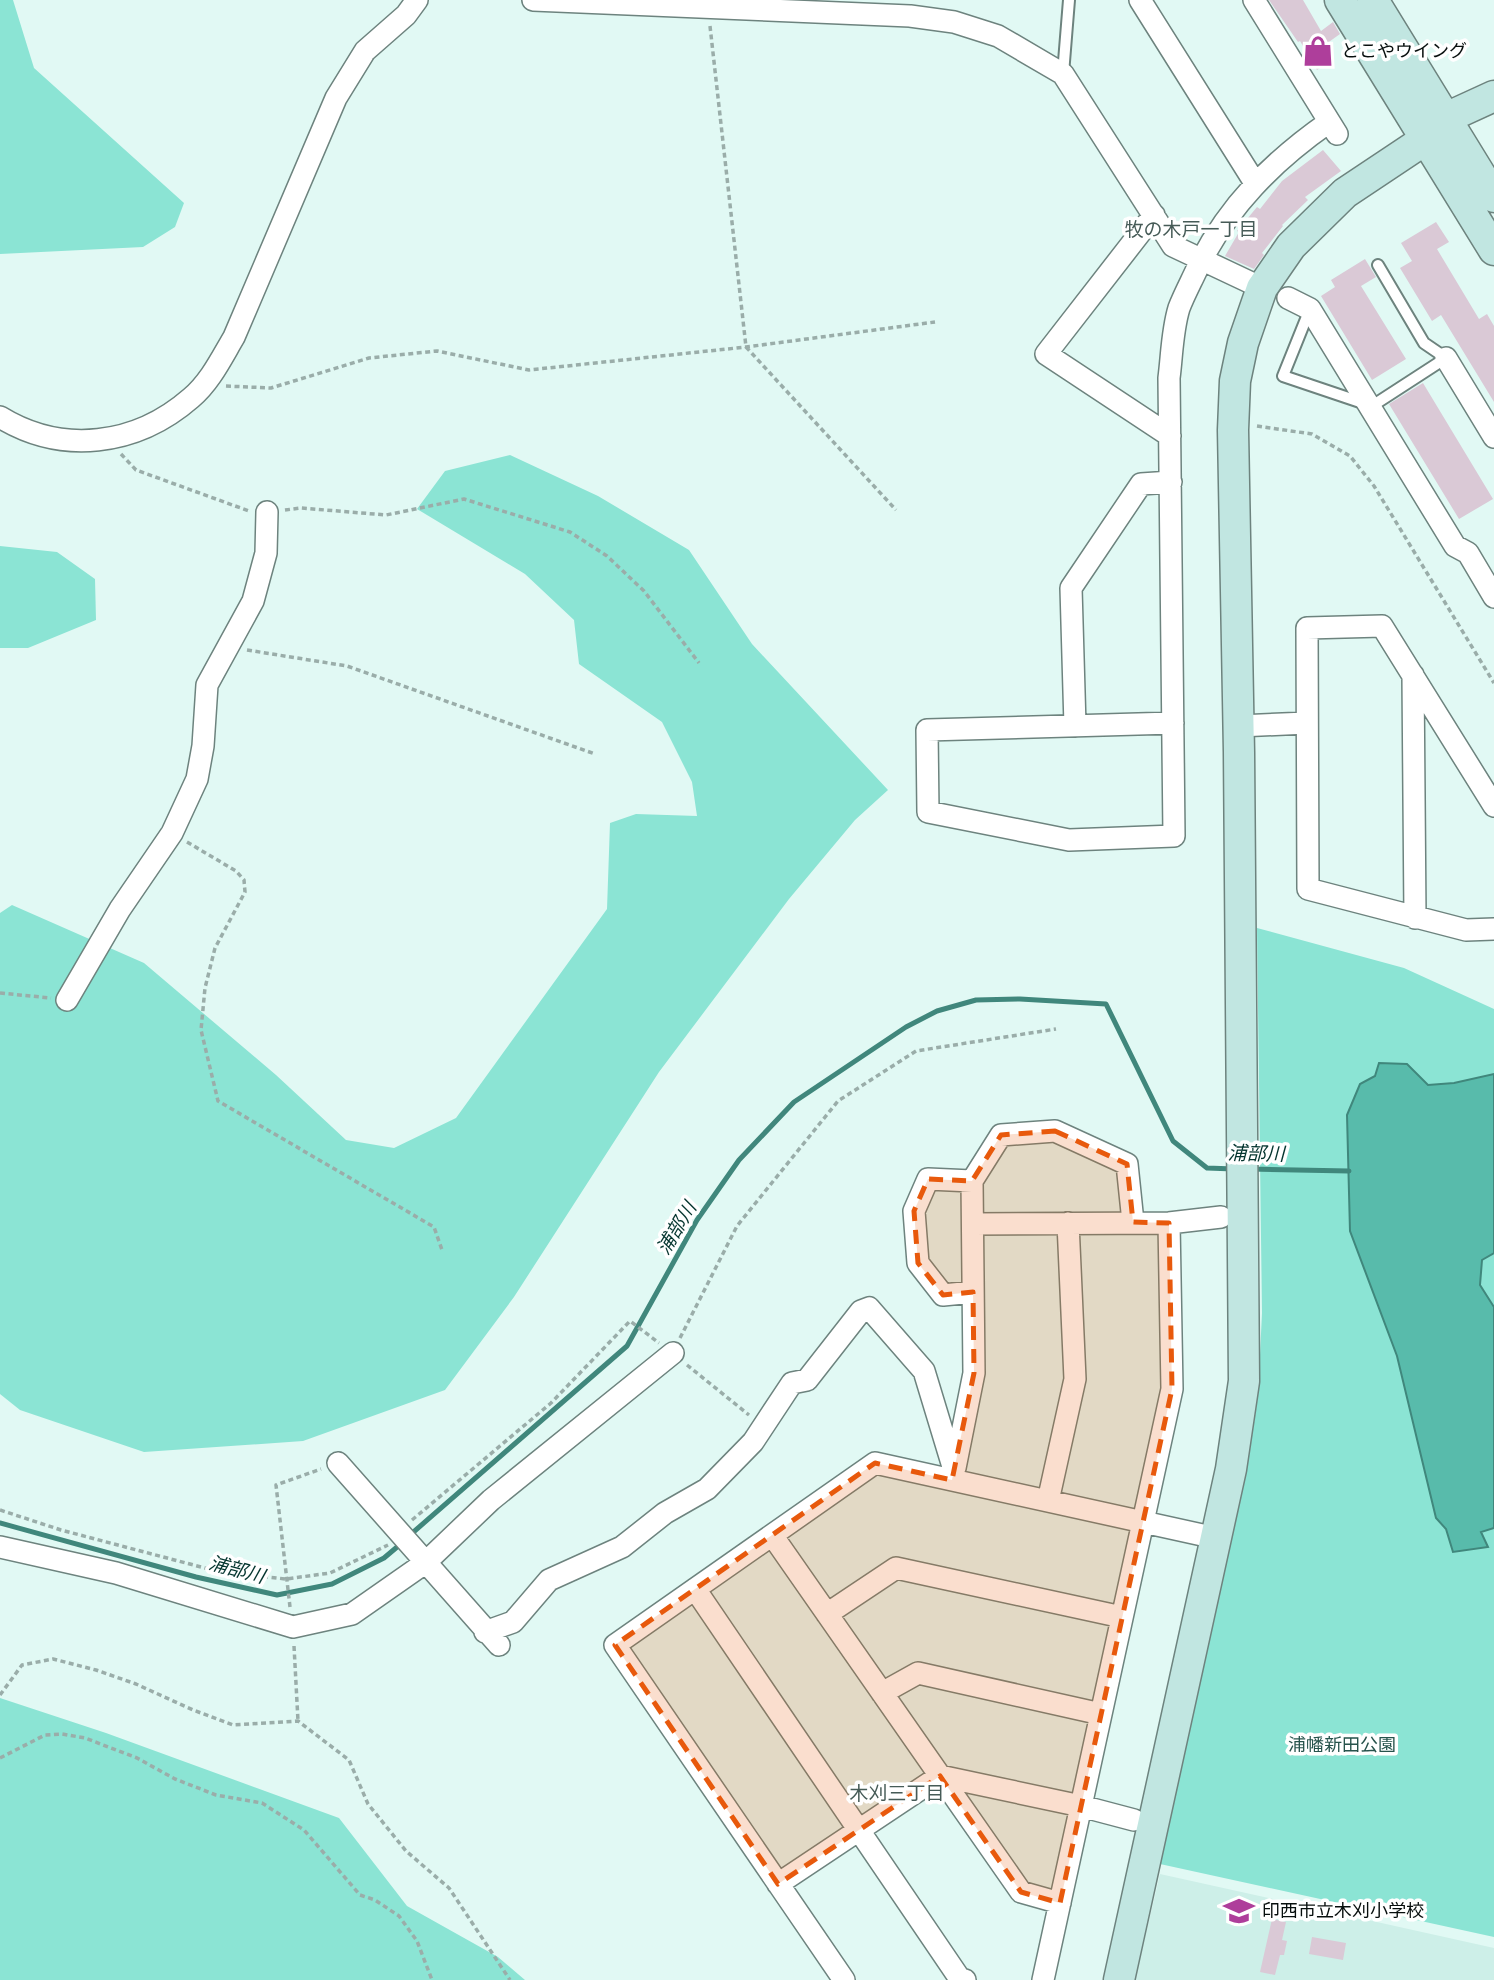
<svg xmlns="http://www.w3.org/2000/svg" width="1494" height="1980" font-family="'Work Sans','Noto Sans JP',sans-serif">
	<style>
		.built { fill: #cdefe8 }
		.green { fill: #8be4d4 }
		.water { fill: #58bbab; stroke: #40877c; stroke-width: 2 }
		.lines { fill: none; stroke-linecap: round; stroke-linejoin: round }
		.stream { stroke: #40877c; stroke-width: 5 }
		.building { fill: #dac9d6 }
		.lane-casing { stroke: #6d837e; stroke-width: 14 }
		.street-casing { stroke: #6d837e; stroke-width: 24 }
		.secondary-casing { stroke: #6d837e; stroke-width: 33 }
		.path { stroke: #9aada9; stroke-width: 3.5; stroke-dasharray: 5 3.5; stroke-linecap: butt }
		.lane { stroke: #fff; stroke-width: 10 }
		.street { stroke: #fff; stroke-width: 21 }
		.secondary { stroke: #c1e6e1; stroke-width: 30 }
		.marked { fill: #e8590c; fill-opacity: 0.2; stroke: #e8590c; stroke-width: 5; stroke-dasharray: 14 9; stroke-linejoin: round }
		.labels { text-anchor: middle; stroke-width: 7; stroke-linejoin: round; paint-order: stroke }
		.poi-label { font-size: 18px; fill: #070e0d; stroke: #fff; text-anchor: start }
		.park-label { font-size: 18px; fill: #27534c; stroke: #fff }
		.neighbourhood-label { font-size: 19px; fill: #465b57; stroke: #fff }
		.water-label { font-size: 19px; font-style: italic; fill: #05352f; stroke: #fff }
	</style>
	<rect width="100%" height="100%" fill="#e1f9f4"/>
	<!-- built -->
	<path class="built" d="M1160,1874l334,74v32h-359z"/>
	<!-- green -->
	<path class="green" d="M0,0h13l21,68 150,135 -9,24 -32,20 -143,7z
		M510,455l88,41 91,54 63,94 136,146 -33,30 -66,79 -130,173 -145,225 -69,93 -142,51 -159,11 -124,-42 -20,-16v-481l12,-8 132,58 132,112 70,65 48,8 62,-30 151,-209 3,-86 26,-9 61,2 -5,-34 -30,-60 -83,-58 -5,-44 -49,-46 -108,-65 28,-38z
		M0,546l57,6 38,27 1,41 -68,28h-28z
		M1257,928l147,40 90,41v928l-334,-73 88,-402 10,-66 4,-83z
		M0,1698l106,35 233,85 68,88 91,51 27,23h-525z"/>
	<!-- water -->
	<path class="water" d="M1379,1063l28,1 21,21 26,-2 40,-9v179l-12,7 -2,25 14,22v221l-13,4 7,15 -35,5 -7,-23 -10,-11 -39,-162 -47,-125 -3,-116 13,-31 15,-8z"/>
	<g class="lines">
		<!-- stream -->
		<path class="stream" d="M1251,1169l98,2
			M0,1523l196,54 81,18 55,-11 52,-26 19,-16
			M410,1535l217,-189 70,-126 42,-60 55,-58 112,-75 31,-16 39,-11 44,-1 86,5 67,137 34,27 27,1"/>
	</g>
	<!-- building -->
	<path class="building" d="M1269,0h34l18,31 12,-9 7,12 -14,10 7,15 -16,11 -17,-29 -2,1z
		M1323,150l18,21 -36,26 3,3 -26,25 1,1 -21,27 2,2 -10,14 -29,-13 14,-24 -2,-1 20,-24 3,2 22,-28z
		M1436,222l13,20 -12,7 42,70 8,-5 7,12v76l-53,-87 -9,6 -32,-53 12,-7 -11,-18z
		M1365,259l11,18 -15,9 45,73 -34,21 -51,-84 14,-9 -4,-7z
		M1423,383l70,116 -34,20 -70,-115z
		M1272,1919l14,3 -4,18 5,1 -3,14h-4l-5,20 -15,-3z
		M1312,1937l34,6 -3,17 -34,-6z"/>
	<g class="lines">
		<defs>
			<path id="lane" d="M1063,74l6,-74
				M1310,309l-27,67 89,30 74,-48 -22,-15 -46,-78"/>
			<path id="street" d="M533,0l377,16 44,6 44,14 65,38 110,172 89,42
				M1140,0l115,183
				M1254,0l83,134
				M1154,215l-108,139 124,82
				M1288,298l22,11 145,237 13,7 26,44
				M1446,358l48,79
				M0,417c62,38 136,29 191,-19 19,-16 30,-39 43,-61l102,-239 29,-47 41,-36 11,-15
				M1413,675l2,243
				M1173,723l-246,7 1,82 141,28 105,-4 -5,-458c3,-23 3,-47 10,-70 5,-13 12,-26 18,-39 30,-62 76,-108 132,-147
				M1075,726l-4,-138 70,-104 30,-2
				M1239,726l68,-3
				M1494,806l-112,-180 -75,2 1,261 158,41 28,-1
				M67,1000l53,-91 52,-76 25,-54 6,-33 4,-61 46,-84 13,-48 1,-41
				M972,1181l-44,-2 -14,32 4,52 25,32 30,-3
				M973,1224l196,-1 52,-6
				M338,1463l161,182
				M955,1468l19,-95 -2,-192 29,-46 54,-4 72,33 6,58
				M1048,1501l27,-122 -7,-156
				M772,1535l249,357 39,11
				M0,1547l116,26 177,54 59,-13 73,-51 66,-63 182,-147
				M695,1589l265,390 5,1
				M827,1614l69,-46 226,49
				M485,1632l28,-10 36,-42 73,-33 43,-34 42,-24 46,-47 39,-59 15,-3 54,-69 8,-3 55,63 30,99
				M882,1693l36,-20 183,41
				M778,1884l162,-108 141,30 53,14
				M844,1980l-229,-335 260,-182 341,75
				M1043,1980l129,-591 -3,-166"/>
			<path id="secondary" d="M1340,0l154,250
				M1373,0l121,197
				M1119,1980l112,-511 13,-88 -5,-629 -6,-322 2,-49 8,-38 19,-55 29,-42 54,-53 81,-54 20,-21 48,-22"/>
		</defs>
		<!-- lane casing -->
		<use href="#lane" class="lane-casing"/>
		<!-- street casing -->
		<use href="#street" class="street-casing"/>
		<!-- secondary casing -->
		<use href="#secondary" class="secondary-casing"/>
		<!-- path -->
		<path class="path" d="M710,26l36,321 150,163
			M226,386l45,2 98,-30 68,-7 92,19 217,-23 189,-25
			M1257,426l55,8 38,22 24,30 120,197
			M121,454l15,16 113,41
			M285,510l16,-2 85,7 78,-16 106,33 37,24 37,35 55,72
			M247,650l100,16 248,88
			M187,842l49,29 8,9 1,12 -30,56 -10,40 -4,42 17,71 216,126 8,23
			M0,993l51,5
			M680,1338l57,-112 101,-125 78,-50 140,-22
			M687,1365l62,50
			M0,1510l61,20 159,42 66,7 44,-6 58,-28
			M412,1520l139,-117 79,-82 29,22
			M290,1607l-14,-122 45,-16
			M294,1646l4,75
			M0,1695l22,-30 31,-6 43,11 40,14 57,26 40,15 65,-4 51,39 19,44 38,47 43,37 61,92
			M0,1758l45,-23 17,-1 23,4 52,20 38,21 41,16 46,8 42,27 56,65 15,5 24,16 18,25 15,39"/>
		<!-- lane -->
		<use href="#lane" class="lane"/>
		<!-- street -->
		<use href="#street" class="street"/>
		<!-- secondary -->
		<use href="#secondary" class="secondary"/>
	</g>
	<!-- marked area -->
	<path class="marked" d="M1055,1131l72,33 6,58 36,1 3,166 -112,514 -39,-11 -81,-116 -162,108 -163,-239 260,-182 77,17 22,-107 -1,-81 -30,3 -25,-32 -4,-52 14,-32 44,2 29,-46z"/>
	<!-- icons -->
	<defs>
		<symbol id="shop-bare" viewBox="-9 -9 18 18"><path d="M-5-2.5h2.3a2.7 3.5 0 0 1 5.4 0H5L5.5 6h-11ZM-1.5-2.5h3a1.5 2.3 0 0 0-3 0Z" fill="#ae3e9b" stroke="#fff" stroke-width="2.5" paint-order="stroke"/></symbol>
		<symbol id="school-bare" viewBox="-9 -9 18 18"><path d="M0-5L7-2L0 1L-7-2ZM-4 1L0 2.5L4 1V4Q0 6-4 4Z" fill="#ae3e9b" stroke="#fff" stroke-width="2.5" paint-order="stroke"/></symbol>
	</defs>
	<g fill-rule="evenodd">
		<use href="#shop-bare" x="1296" y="29" width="44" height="44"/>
		<use href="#school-bare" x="1217" y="1889" width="44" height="44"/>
	</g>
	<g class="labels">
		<!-- poi labels -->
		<g class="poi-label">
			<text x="1341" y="57">とこやウイング</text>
			<text x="1262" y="1917">印西市立木刈小学校</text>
		</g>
		<!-- park labels -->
		<g class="park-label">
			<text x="1342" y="1751">浦幡新田公園</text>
		</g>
		<!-- neighbourhood labels -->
		<g class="neighbourhood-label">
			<text x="1191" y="236">牧の木戸一丁目</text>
			<text x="897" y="1800">木刈三丁目</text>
		</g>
		<!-- water labels -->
		<g class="water-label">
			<text transform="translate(1256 1153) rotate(1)" y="7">浦部川</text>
			<text transform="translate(676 1228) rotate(-59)" y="7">浦部川</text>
			<text transform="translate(237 1569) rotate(15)" y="7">浦部川</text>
		</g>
	</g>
</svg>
